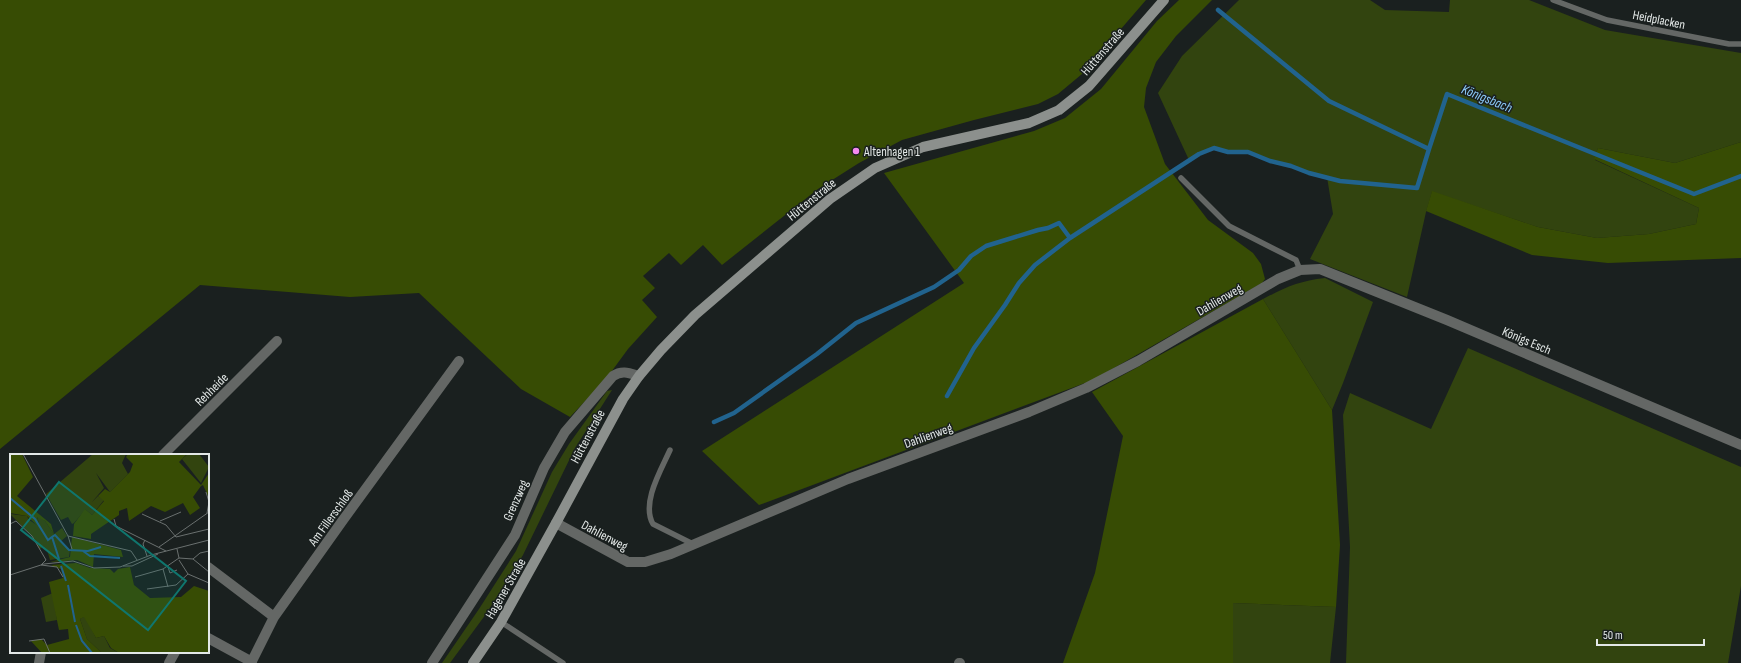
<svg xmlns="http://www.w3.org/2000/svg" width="1741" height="663" font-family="'Sofia Sans Condensed',sans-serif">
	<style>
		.green { fill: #32440f }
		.forest { fill: #374c04 }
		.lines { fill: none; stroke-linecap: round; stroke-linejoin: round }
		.stream { stroke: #21638e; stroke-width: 4.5 }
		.lane { stroke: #646765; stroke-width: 5.5 }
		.street { stroke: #646765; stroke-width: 10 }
		.secondary { stroke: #8c908d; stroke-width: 10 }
		.poi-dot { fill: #f489f0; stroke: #1a201f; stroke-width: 1.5 }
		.labels { text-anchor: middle; stroke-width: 3; stroke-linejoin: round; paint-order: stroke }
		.street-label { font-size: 13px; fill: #e3e8e7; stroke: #1a201f }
		.poi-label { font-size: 13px; fill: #e3e8e7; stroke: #1a201f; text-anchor: start }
		.water-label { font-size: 14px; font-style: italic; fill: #8bc8f5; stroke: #1a201f }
		.inset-river { fill: none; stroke: #21638e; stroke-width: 2 }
		.inset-road { fill: none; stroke: #6a706f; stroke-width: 1 }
		.view { fill: #0f766e; fill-opacity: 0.15; stroke: #0f766e; stroke-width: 2 }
		.inset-edge { fill: none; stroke: #e3e8e7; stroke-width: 2 }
	</style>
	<rect width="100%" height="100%" fill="#1a201f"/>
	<!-- green -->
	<path class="green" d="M1239,0h131l15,10 64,2 1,-12h79l76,30 136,23v89l-66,21 -77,-15 -3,12 104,48 -3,16 -47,10 -52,4 -59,-11 -106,-35 -6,20 -19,85 -97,-38 23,-45 -6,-37 -36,-11 -21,-5 -22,-9h-20l-14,-4 -25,12 -31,-67 24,-37z
		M1325,278l48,24 -30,81 -11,27 -69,-111c23,-12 36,-18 62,-21z
		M1468,348l273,119v119l-13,77h-382l4,-116 -7,-132 7,-22 81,36z
		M612,390l-37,58 -52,107 -37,59 -36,49h-8l37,-54 37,-58 36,-79 17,-28 38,-53z
		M1233,603l103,4 -6,56h-97z"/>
	<!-- forest -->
	<path class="forest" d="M0,0h1146l-64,74 -24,20 -20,10 -64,16 -72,20 -43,23 -41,26 -96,76 -19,-20 -22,20 -12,-12 -26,23 12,12 -13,12 15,17 -29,32 -22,30 -36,38 -49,-28 -102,-96 -69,4 -150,-12 -200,164z
		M1179,0h33l-36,36 -20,26 -10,26 -2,19 21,57 43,56 45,33 8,11 4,15 -3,4 -169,97 -334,125 -57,-54 262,-168 -80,-110 150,-42 31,-13 36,-29 56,-68z
		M1741,142v116l-133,5 -76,-8 -106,-44 6,-20 106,36 59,11 52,-4 47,-10 3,-16 -105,-49 4,-11 77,15z
		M1263,299l69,111 8,135 -4,62 -103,-4v60h-170l32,-90 28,-137 -31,-44z"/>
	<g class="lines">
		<!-- stream -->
		<path class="stream" d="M1218,10l111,91 100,48 18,-55 247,100 47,-18
			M947,396l27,-48 31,-43 14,-22 16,-18 35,-27 129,-84 15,-6 14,4h20l22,9 21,5 18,7 31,8 77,7 12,-39
			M714,422l20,-9 83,-59 39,-31 78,-36 25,-17 12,-14 15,-10 52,-16 10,-2 11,-5 11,15"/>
		<!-- lane -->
		<path class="lane" d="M1553,0l54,20 122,24h12
			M1181,178l48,48 67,34 4,10
			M670,450c-9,20 -29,53 -17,74l40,20
			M501,622l62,41"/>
		<!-- street -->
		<path class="street" d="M163,455l114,-114
			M556,523l72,39h17l26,-8 177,-75 181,-67 57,-24 52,-27 140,-82 22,-9 20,-1 127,51 294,125
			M208,567l66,50
			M208,638l44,24
			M39,663l2,-11
			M169,663l6,-11
			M251,663l23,-46 69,-97 116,-159
			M432,663l83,-128 29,-67 21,-36 48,-56c9,-6 16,-3 26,0
			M959,663h1"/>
		<!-- secondary -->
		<path class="secondary" d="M473,663l28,-41 55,-99 67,-124 16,-23 22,-26 34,-35 135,-116 45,-31 48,-21 106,-24 30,-13 30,-24 75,-86"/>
	</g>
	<!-- markers -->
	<circle class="poi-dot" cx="856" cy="151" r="4"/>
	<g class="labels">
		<!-- street labels -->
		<g class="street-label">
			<text transform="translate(1659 19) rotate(11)" y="5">Heidplacken</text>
			<text transform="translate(1102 51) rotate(-49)" y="5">Hüttenstraße</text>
			<text transform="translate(811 199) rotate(-39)" y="5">Hüttenstraße</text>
			<text transform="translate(1219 299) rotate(-30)" y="5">Dahlienweg</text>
			<text transform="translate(1527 340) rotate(23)" y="5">Königs Esch</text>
			<text transform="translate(211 389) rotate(-45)" y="5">Rehheide</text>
			<text transform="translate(928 435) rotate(-20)" y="5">Dahlienweg</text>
			<text transform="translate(587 436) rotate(-62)" y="5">Hüttenstraße</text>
			<text transform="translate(515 500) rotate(-66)" y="5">Grenzweg</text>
			<text transform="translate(330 517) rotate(-54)" y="5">Am Fillerschloß</text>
			<text transform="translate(605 535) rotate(28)" y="5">Dahlienweg</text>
			<text transform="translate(505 588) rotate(-60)" y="5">Hagener Straße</text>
		</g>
		<!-- poi labels -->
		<g class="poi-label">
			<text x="864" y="156">Altenhagen 1</text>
		</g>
		<!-- water labels -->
		<g class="water-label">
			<text transform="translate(1487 98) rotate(22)" y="5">Königsbach</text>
		</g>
	</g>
	<!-- overview -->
	<g transform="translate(10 454)">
		<rect width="199" height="199" fill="#1a201f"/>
		<path d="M83,0h33l-4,9 6,11 -18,18 -14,-19 8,15 -30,35 -2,1 -4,-7 -7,3 -15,-26zM178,0h11l10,13 -8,16 -19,-24zM88,42l6,4 -12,15 -7,-6zM0,60l17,2 2,4 11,7 -3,-11 8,5 9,13 8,-6 5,8 -6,5 9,9 -1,7 -19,3 -3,-10 -4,-4 -3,3 -8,-13zM43,139l4,27 -11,2 -5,-24zM75,162l11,22 8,-2 6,12 9,5h-17l-15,-14 -7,-20z" fill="#32440f"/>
		<path d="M0,0h12l11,23 -16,19 34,28 3,10 -9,-13 -8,-4 3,11 -13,-12 -17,-3zM118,0h59l-8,8 22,23 8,-12v25l-6,-13 -2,1 -8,11 7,11 -10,7 -7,-12 -18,9 -14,-6 -22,15 -2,-13 -8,3v4l-28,19v5l-18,-3 1,-12 11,-15 7,6 12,-14 -6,-5 7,-7 5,3 20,-20 3,-8 -7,-7zM62,83l49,13 2,7 -29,-3 -1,13 -16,-7 -27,2 20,-5zM66,109l14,5 20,1 4,4 4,-4 12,-2 4,18 16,13 31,-1 13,-11 15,5v62h-90l-8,-5 -7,-12 -8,2 -12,-21 -4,2 7,20 15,14h-60l-11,-12 10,-2 6,6 22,-6 -1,-10 -9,1 -10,-48 14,-4 -2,-9 -10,-4z" fill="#374c04"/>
		<path class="inset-river" d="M0,44l25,21 13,21 4,-3 7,22M42,83l3,-2 14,15 19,1 13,-4M73,97l7,5 30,2M51,112l5,15M58,131l7,37M66,171l6,16 10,12"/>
		<path class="inset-road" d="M13,0l45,82 4,13M196,38l3,10 -2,11M132,60l24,11 10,12 33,-8M104,65l2,7 50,25M150,67l21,-9M0,70l6,-3 16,15 14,24 -5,5M58,82l63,15 6,9M135,86l-2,4 4,12M149,93l50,-35M167,95l2,9 14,1 16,13M183,105l7,-6 9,-2M169,106l9,14M31,111l16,2 6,10M113,112h9l26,-12M158,113l2,6 7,-3M153,115l5,18M0,121l34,-11 29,-3 21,7 26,-1 31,-12 58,-15M125,123l28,-8 16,-11M137,135l29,-4 12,-11 21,9M19,187l15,-2 6,14"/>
		<path class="view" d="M49,28l127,99 -38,49 -127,-100z"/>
		<rect width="199" height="199" class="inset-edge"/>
	</g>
	<!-- scale -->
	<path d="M1597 639v6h107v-6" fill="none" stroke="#e3e8e7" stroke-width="2"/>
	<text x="1603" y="639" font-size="12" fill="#e3e8e7" stroke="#1a201f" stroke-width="3" paint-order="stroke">50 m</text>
</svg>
